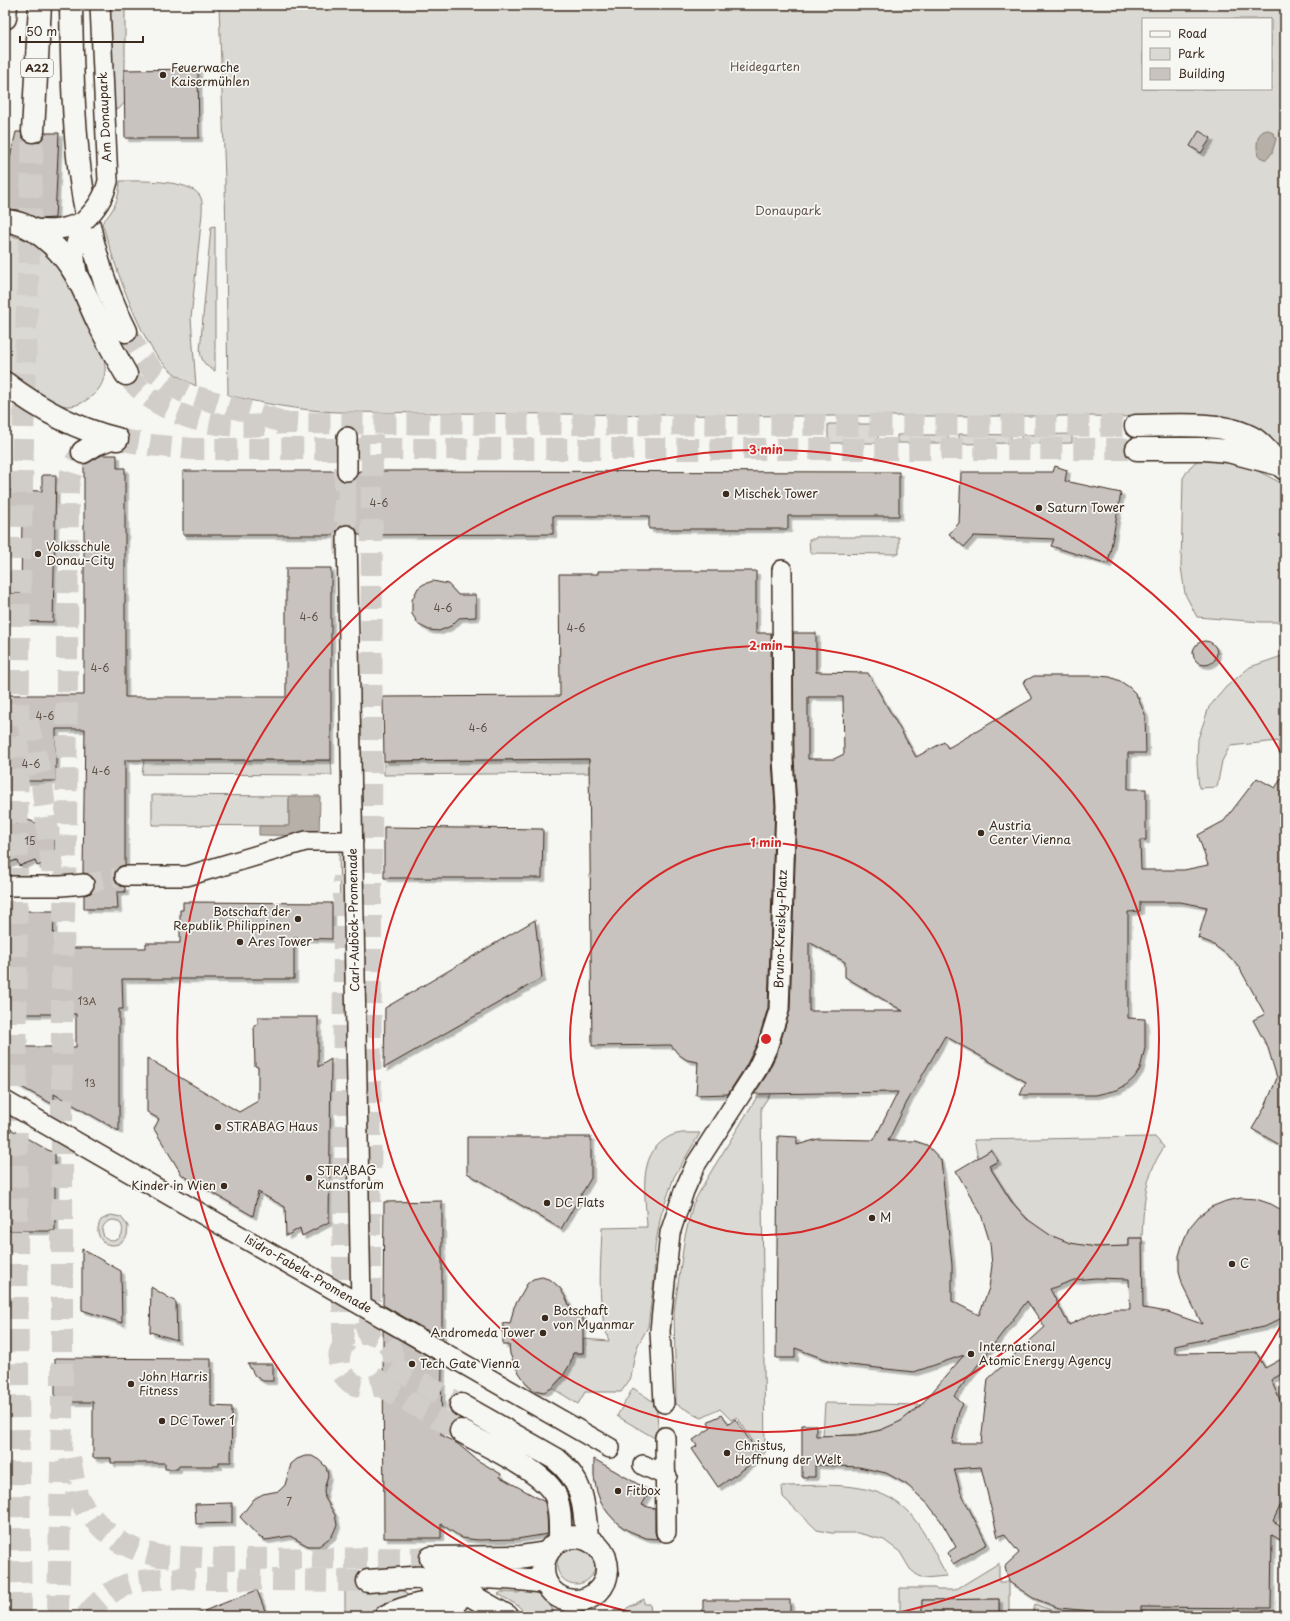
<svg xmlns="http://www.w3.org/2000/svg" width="1290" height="1621" font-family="'Playpen Sans',sans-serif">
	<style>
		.green { fill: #dad9d3; stroke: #8a8278; fill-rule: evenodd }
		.water { fill: #b6b0a9; stroke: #857a71 }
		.building { fill: #c8c3be; stroke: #3b2a1e; fill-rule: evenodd; filter: url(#shadow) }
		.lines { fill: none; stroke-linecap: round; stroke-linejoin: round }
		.minor-tunnel { stroke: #d1cdc8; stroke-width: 19; stroke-dasharray: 19 10; stroke-linecap: butt }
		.major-tunnel { stroke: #d1cdc8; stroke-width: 22; stroke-dasharray: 22 11; stroke-linecap: butt }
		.highway-tunnel { stroke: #d1cdc8; stroke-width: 22; stroke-dasharray: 22 11; stroke-linecap: butt }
		.minor-casing { stroke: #3b2a1e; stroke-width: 22 }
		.major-casing { stroke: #3b2a1e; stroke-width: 25 }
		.highway-casing { stroke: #3b2a1e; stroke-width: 25 }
		.minor { stroke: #f6f6f2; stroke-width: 19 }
		.major { stroke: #f6f6f2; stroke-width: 22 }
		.highway { stroke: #f6f6f2; stroke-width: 22 }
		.minor-bridge-casing { stroke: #3b2a1e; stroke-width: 22; stroke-linecap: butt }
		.minor-bridge { stroke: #f6f6f2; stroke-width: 19 }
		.ring { fill: none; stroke: #d62828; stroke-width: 2 }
		.poi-dot { fill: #3b2a1e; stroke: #f6f6f2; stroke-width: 1.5 }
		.labels { text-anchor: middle; stroke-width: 3.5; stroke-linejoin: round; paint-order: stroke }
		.number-label { font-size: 10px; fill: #5e5046 }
		.shield { fill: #f6f6f2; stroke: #73675e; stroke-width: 1 }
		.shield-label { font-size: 11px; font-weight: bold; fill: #3b2a1e }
		.park-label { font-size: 12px; fill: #63564b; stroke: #f6f6f2 }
		.poi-label { font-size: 12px; fill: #3b2a1e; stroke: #f6f6f2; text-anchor: start }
		.street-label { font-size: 12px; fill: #3b2a1e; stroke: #f6f6f2 }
		.centre { fill: #d62828; stroke: #f6f6f2; stroke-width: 2 }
		.ring-label { font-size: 12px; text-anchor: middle; font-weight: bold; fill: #d62828; stroke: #f6f6f2; stroke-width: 3.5; stroke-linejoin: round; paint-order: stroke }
	</style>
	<defs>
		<filter id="shadow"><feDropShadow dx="3.5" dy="3.5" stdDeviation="0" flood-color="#0004"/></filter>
	</defs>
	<rect width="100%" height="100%" fill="#f6f6f2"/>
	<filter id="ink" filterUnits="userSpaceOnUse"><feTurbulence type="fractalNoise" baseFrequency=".025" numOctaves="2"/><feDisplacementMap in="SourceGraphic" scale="8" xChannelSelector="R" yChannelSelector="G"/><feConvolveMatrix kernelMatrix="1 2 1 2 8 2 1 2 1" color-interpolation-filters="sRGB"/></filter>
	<g filter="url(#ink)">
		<!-- green -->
		<path class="green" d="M109,5h16v97l-6,7h-5z
			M219,5h1066v447l-22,-17 -20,-11 -25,-9 -33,3 -98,-2h-300l-451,-4c-37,-2 -72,-8 -108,-17l-3,-215zM1143,19h128v70h-128z
			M120,181c18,0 70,-2 80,15 3,5 2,12 2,18l-11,104 5,68c-10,-5 -18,-9 -26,-16 -15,-13 -23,-29 -31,-46 -16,-34 -26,-66 -37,-101 13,-14 17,-24 18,-42z
			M215,226v145c-10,-5 -13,-9 -15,-20l11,-124z
			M5,235c44,3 65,52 82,86 7,14 17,29 18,45 1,11 -4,23 -13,30 -6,5 -13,9 -21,10 -20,2 -52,-25 -66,-37z
			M828,424h50v19h-50z
			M959,434l52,1 -1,8 -51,1z
			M1072,434v9l-50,1 -1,-9z
			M897,435h51v8h-51z
			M1198,460l21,1 37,9 29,15v137h-24l-64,-5 -12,-23 -4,-27 2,-89 7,-11z
			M816,537h83v17l-89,-1 -1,-14h6z
			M1285,655v98l-6,1 -1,-13 -48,5 -8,15 -5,26 -18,1 -2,-24 1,-25 11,-32 17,-20 24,-20z
			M589,759v14l-205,2v-14z
			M144,760h187l1,15 -190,-1z
			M152,795l137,1v30l-137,-1z
			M339,845h7l1,70h-7z
			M768,1079l3,14 -10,15 4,345 -3,2 -25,-38 -6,3 -11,-11 -18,9 -26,-14 -2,-92 11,-76 8,-32 13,-24z
			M682,1133h18l-26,44 -13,38 -6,32 -1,33 -6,47 -10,18 -4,13 -3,20 -10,14h-36l-7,12 -26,-16 11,-12 1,-23h19v-14l26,2c-13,-35 -8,-76 -7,-113l45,-1c-1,-30 -11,-71 20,-89 4,-3 10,-4 15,-5z
			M1155,1137l9,10c-3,5 -7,11 -9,16 -11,22 -12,51 -13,75h-13v8c-19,1 -40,2 -59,-3 -41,-11 -60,-43 -81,-77l9,-5 -6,-11 -14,8 -4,-18z
			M111,1215l10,2 7,9 -1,10c-6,9 -13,11 -23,7 -7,-7 -8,-14 -3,-23zM115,1220l6,4c6,12 -7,23 -17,13l-2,-7c2,-7 6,-10 13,-10z
			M633,1388l18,12 5,2 3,35 -1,3 -41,-24z
			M825,1403l96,2c-6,5 -13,11 -20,16 -24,14 -51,14 -78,15z
			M782,1486c44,0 97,-8 129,29 15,18 25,41 36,61l-23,2 -6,-2 -8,-7 -10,-17 -16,-12 -26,-7h-27l-14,-3 -34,-33z
			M557 1565a19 19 0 1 1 38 0a19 19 0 1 1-38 0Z
			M999,1563v19h10v34h-10v-17l-77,1v16h-22v-28h35l2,2h18z
			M524,1588c15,5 27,12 31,28h-26l-12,-11 -19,-11 4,-2 17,1z
			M345,1589l58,2 2,1 2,3 -2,2 -39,19h-21z
			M644,1599v5h6l1,10 -33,2 9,-8z
			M1035,1604c23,10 43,11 67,11l-11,1h-59z"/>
		<!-- water -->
		<path class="water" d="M1269,130l5,4 2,5 -4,14 -5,6h-3l-6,-3c-2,-11 -2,-26 11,-26z
			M289,796h31l-1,40 -60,-1v-9h30z"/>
		<!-- building -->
		<path class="building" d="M198,69l1,69h-74l-1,-68z
			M1199,131l12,7 -10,15 -11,-7z
			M16,132h5l1,5 4,4 7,2 6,-1 4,-4 2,-5h14l-4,85 -16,1 -20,-9 -14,-1v-30z
			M102,455h15v13h8v229h161v-129h45v192h-206v105l-6,2 -4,4 -1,5 2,6 4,4 5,1v5h-8l1,17h-34v-14l7,-2 3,-4 1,-6 -2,-6 -4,-3 -6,-1 2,-144h-29v52h-51v-86h79v-231z
			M1055,466l12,4 -2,11 56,12 -13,71 -57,-18 3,-7 -80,-3 -10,11 -15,-13 10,-11 2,-51h92z
			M183,471h153l1,5 4,4 6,2 6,-2 6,-9 540,1v44h-111v13h-139v-13h-96v18l-195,1 -2,-6 -4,-4 -5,-1 -6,2 -4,4 -1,5h-153z
			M42,475h14l-3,147 -47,-1 1,-28h14l1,-78 -17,-1v-24l37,1z
			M598,571h158v62h15l1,126 3,47 -7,202 -11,36 -11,22 -18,28 -32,1 2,-33 -11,-2 -9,-6 -7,-9 -79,1 -3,-287 -205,2 -1,-64 177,-1 -1,-122h39z
			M433,581l15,3 10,11h18v22l-17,1 -8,8 -12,5 -10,-1 -10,-5 -7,-11v-14l6,-12 6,-4z
			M793,633h23v39l52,1 48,84 28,-15 4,6 84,-49 -9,-17 11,-6h65l11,1 10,4 9,6 7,7 9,20 1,39h-18v36h18v51h-6l1,30h43l24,-5 -10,-30 26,-14 33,-43 18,10 10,-15v375l-33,-19 13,-22 12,-29 -9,-30 -15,-28 12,-6 -25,-45 -10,-12 -19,-14 -13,-5 9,-31 -27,-5h-40v9l-12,1v106l17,1v29l-5,21 -6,9 -8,7 -9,5 -21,5h-76l6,-13 -81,-46 -38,66 -19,39h27l12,4 14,15 11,105v36l27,14 10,-27 3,-23 -2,-22 -9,-29 -25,-43 35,-21 7,11 -9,5 22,35 16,18 23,16 20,8 26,4 33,-1v-8h13l1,70 25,4 34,12 -19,-38 -4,-15v-15l4,-14 6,-14 10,-12 12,-9 15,-6 15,-3 15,1 15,5 14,8v104l-14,8 -8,3 -88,19v7l81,-1 9,16 20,-11v15l-14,8 11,25 3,16v68l-1,9 -11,23 12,7v15l-13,-8 -1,73 -130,-1v9h-13v-4l-37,-1 -32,-3 -26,-10 -24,-16 -4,-16 14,-13 -15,-19 -6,3 -17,-70 -27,2 7,24 26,51 -34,20 -6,-11 9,-6 -15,-26 -14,-18 -21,-19 -20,-11 -27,-6 -44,-2v12h-13v-52h14v11l42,-1 23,-5 20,-9 20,-16 43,-50 -50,17 -73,-8 -22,-7 -24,-9v10h-19l2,-222 19,1v8l21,-6 56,1 24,-48 -144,2 12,-18 11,-23 13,-43 7,-204 -3,-47zM808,697h35l1,57 -10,5h-26zM809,942l36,20v15l58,34h-94zM1095,1278l34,1 1,30h-17l-23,6 -21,10 -19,-36 24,-9zM1027,1301l18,26 -57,52 -7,64h-29l7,-31 4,-8 -9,-8z
			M1193 653a12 12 0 1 1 24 0a12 12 0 1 1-24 0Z
			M20,817l16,6 2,-5 17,6v35l-18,7 -2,-6 -16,6 -2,-6 -12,4v-45l13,5z
			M384,827l159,2 -1,49h-158z
			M183,902l149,1v36l-38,-1v41h-172l1,30h-4v122l-65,-37v11l-49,-27v-31h71v-33h-71v-103h49l-1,37h93v-5h34v-33h3z
			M535,920l7,58 -158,90 1,-60z
			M258,1017h60v50l13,-8 -2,163 -27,14 -2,-8 -14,8 -1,-29 -27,-15 -5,24 -71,-41 -28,-46 5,-10 -12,-7v-54l92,54 19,-11v-34l-3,-1 -1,-41 4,-1z
			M5,1126l50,28v77h-50z
			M467,1137h124v41l-30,51 -94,-56z
			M442,1201v138l-59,-34 1,-103z
			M82,1249l39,22 1,52 -40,-13z
			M542,1277l9,3 9,8 7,12 6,15h10v38h-10l-3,11 -7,12 -11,12 -8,4 -10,-2 -6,-4 -12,-18 -6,-14 -1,-9h-6v-22l7,1 4,-17 13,-23 6,-5z
			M151,1287l25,15 1,38 -27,-8z
			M383,1330l59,34 -1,71 17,9 19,16 24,14 -1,3 45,25 2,12 1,20 -31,5 -39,1 -16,-2 -21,-14v14h-57z
			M55,1358l156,1v47l21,1 -1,55h-12v4h-41v3h-13v-6h-54v-5h-18v-56h-38z
			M248,1364h25v17h-10l-8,-5z
			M722,1415l7,9 6,-5 26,38 -43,30 -26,-38 5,-3 -4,-6 18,-12 -3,-5 3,-3z
			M305,1456h7l7,4 7,7 2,8 -4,15 1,8 10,17 2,10 -5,11 -13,10h-11l-18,-10 -24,4 -7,-3 -19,-20 14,-18 9,-5 16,-3 6,-6 6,-21 6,-5z
			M594,1459l56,32 -8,14 13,4v23l2,7 -11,-1 -19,-8 -10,-7 -9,-10 -7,-10 -4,-11 -3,-15z
			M232,1503v20l-36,1 -1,-20z
			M257,1590l10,26h-73v-1z
			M999,1599v17h-77v-16z
			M703,1600h87v16h-87z"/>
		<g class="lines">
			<!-- minor-tunnel -->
			<path class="minor-tunnel" d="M347,535v-64
				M84,884l41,-8"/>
			<!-- major-tunnel -->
			<path class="major-tunnel" d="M126,374c28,36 71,51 116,52 15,0 30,-2 45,-3l849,3
				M117,439l33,6 43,4h944
				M345,555v-105
				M339 1360a27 27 0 1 1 54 0a27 27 0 1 1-54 0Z
				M370,1334l2,-899
				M343,1345l1,-469
				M392,1366l69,39
				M378,1384l83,47"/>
			<!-- highway-tunnel -->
			<path class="highway-tunnel" d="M126,331l15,25 13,16 16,13 20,10 97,28
				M27,720l14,56 13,107
				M70,1458l7,38 10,16 16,17 18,14 18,8 20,5 62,3 210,-1
				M21,1616c-6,-405 -7,-811 3,-1217 3,-89 6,-179 9,-268
				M58,1616l4,-200v-430l4,-143 2,-356c2,-13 5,-25 15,-35
				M86,1616c12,-15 27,-28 46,-33 26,-7 68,-4 95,-4 47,1 94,2 141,2"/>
			<defs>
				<path id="minor" d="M100,5l8,176
					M32,229c21,2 32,1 52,-8
					M78,278c-5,-26 -5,-32 6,-57
					M347,437v34
					M347,535l14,770
					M125,876h62l119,-35h47
					M5,886h56l23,-2
					M5,1101l605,347
					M664,1403l-4,-72 10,-98 14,-42 12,-27 60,-93 11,-23 12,-38 7,-204 -3,-47 -1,-189
					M665,1437l1,95
					M643,1465l24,11"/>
				<path id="major" d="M5,221c27,1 52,25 66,46 12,17 18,37 27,55 9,18 18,35 28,52
					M5,383c34,26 71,46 112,56
					M1136,426c36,0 87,-6 118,13 12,8 19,21 31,30
					M1137,449h67l24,2 50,13
					M461,1405l95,54c28,23 28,45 31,79
					M461,1431c24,14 85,41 95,66 5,14 4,29 4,43
					M543 1569a32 32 0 1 1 64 0a32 32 0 1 1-64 0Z"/>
				<path id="highway" d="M71,5c2,110 3,226 55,326
					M5,18l1,-13
					M33,131l7,-126
					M83,452l13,-8 15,-6
					M431,1558l89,-1 26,-4
					M368,1581c59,-5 118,-7 177,1
					M431,1588l39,7 37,21
					M386,1616c22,-11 46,-15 71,-15"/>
			</defs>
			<!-- minor casing -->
			<use href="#minor" class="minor-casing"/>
			<!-- major casing -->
			<use href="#major" class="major-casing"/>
			<!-- highway casing -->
			<use href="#highway" class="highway-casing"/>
			<!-- minor -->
			<use href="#minor" class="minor"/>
			<!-- major -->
			<use href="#major" class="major"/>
			<!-- highway -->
			<use href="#highway" class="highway"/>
			<defs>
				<path id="minor-bridge" d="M84,221c12,-12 20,-23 24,-40"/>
			</defs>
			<!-- minor-bridge casing -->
			<use href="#minor-bridge" class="minor-bridge-casing"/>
			<!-- minor-bridge -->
			<use href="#minor-bridge" class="minor-bridge"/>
		</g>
	</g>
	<!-- distance rings -->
	<g class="ring">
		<circle cx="766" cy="1039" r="196"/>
		<circle cx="766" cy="1039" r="393"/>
		<path d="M1284 1320A589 589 0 0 1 888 1615M644 1615A589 589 0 1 1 1284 758"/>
	</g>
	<!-- markers -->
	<g class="poi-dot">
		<circle cx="163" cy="75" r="4"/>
		<circle cx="726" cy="494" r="4"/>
		<circle cx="1039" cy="508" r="4"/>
		<circle cx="38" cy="554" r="4"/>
		<circle cx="981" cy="833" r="4"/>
		<circle cx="298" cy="919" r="4"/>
		<circle cx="240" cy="942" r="4"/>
		<circle cx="218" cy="1127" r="4"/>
		<circle cx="309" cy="1178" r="4"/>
		<circle cx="224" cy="1186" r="4"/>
		<circle cx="547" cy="1203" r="4"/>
		<circle cx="872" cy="1218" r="4"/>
		<circle cx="1232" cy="1264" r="4"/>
		<circle cx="545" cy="1318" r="4"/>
		<circle cx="543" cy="1333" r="4"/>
		<circle cx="971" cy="1354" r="4"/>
		<circle cx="412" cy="1364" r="4"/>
		<circle cx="131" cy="1384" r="4"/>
		<circle cx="162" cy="1421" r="4"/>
		<circle cx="727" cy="1453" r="4"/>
		<circle cx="618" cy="1491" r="4"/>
	</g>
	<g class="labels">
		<!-- number labels -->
		<g class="number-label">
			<text x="379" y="507">4-6</text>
			<text x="443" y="612">4-6</text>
			<text x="309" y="621">4-6</text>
			<text x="576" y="632">4-6</text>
			<text x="100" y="672">4-6</text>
			<text x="45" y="720">4-6</text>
			<text x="478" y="732">4-6</text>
			<text x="31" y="768">4-6</text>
			<text x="101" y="775">4-6</text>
			<text x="30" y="845">15</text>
			<text x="87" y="1005">13A</text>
			<text x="90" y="1087">13</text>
			<text x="289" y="1506">7</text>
		</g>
		<!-- shield labels -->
		<rect class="shield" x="21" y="59" width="32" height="18" rx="3"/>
		<g class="shield-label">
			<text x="37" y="72">A22</text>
		</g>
		<!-- park labels -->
		<g class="park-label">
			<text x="765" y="71">Heidegarten</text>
			<text x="788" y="215">Donaupark</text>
		</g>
		<!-- poi labels -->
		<g class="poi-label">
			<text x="171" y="72">Feuerwache<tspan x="171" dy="14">Kaisermühlen</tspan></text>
			<text x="734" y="498">Mischek Tower</text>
			<text x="1047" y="512">Saturn Tower</text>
			<text x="46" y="551">Volksschule<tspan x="46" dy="14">Donau-City</tspan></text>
			<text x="989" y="830">Austria<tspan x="989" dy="14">Center Vienna</tspan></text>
			<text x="290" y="916" text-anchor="end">Botschaft der<tspan x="290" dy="14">Republik Philippinen</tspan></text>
			<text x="248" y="946">Ares Tower</text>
			<text x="226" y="1131">STRABAG Haus</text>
			<text x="317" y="1175">STRABAG<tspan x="317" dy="14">Kunstforum</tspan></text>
			<text x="216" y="1190" text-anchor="end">Kinder in Wien</text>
			<text x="555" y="1207">DC Flats</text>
			<text x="880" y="1222">M</text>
			<text x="1240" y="1268">C</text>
			<text x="553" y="1315">Botschaft<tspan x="553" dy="14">von Myanmar</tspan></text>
			<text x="535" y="1337" text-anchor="end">Andromeda Tower</text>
			<text x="979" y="1351">International<tspan x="979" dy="14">Atomic Energy Agency</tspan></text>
			<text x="420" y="1368">Tech Gate Vienna</text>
			<text x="139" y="1381">John Harris<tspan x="139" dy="14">Fitness</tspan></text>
			<text x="170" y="1425">DC Tower 1</text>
			<text x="735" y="1450">Christus,<tspan x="735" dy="14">Hoffnung der Welt</tspan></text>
			<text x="626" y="1495">Fitbox</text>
		</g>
		<!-- street labels -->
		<g class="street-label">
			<text transform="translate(105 117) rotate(-93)" y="4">Am Donaupark</text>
			<text transform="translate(354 920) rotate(-91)" y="4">Carl-Auböck-Promenade</text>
			<text transform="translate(781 929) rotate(-88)" y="4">Bruno-Kreisky-Platz</text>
			<text transform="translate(308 1274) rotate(30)" y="4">Isidro-Fabela-Promenade</text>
		</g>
	</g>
	<circle cx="766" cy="1039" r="6" class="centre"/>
	<g class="ring-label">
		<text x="766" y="454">3 min</text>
		<text x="766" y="650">2 min</text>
		<text x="766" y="847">1 min</text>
	</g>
	<!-- margin -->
	<rect width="1290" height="1621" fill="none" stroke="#f6f6f2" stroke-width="20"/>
	<rect x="10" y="10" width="1270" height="1601" fill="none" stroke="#3b2a1e" stroke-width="1.5" filter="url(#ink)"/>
	<!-- legend -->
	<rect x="1142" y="18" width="130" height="72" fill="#f6f6f2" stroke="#aba49d"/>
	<rect x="1150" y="31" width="20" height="6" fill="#f6f6f2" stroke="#aba49d"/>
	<text x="1178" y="38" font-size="12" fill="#3b2a1e">Road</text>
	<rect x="1150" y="48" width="20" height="12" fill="#dad9d3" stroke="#aba49d"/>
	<text x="1178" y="58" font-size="12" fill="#3b2a1e">Park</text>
	<rect x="1150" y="68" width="20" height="12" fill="#c8c3be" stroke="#aba49d"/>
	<text x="1178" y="78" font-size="12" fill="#3b2a1e">Building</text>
	<!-- scale -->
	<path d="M20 36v6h123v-6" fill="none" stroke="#3b2a1e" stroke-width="2"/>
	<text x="26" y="36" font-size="12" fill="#3b2a1e" stroke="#f6f6f2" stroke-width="3" paint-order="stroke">50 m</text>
</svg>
